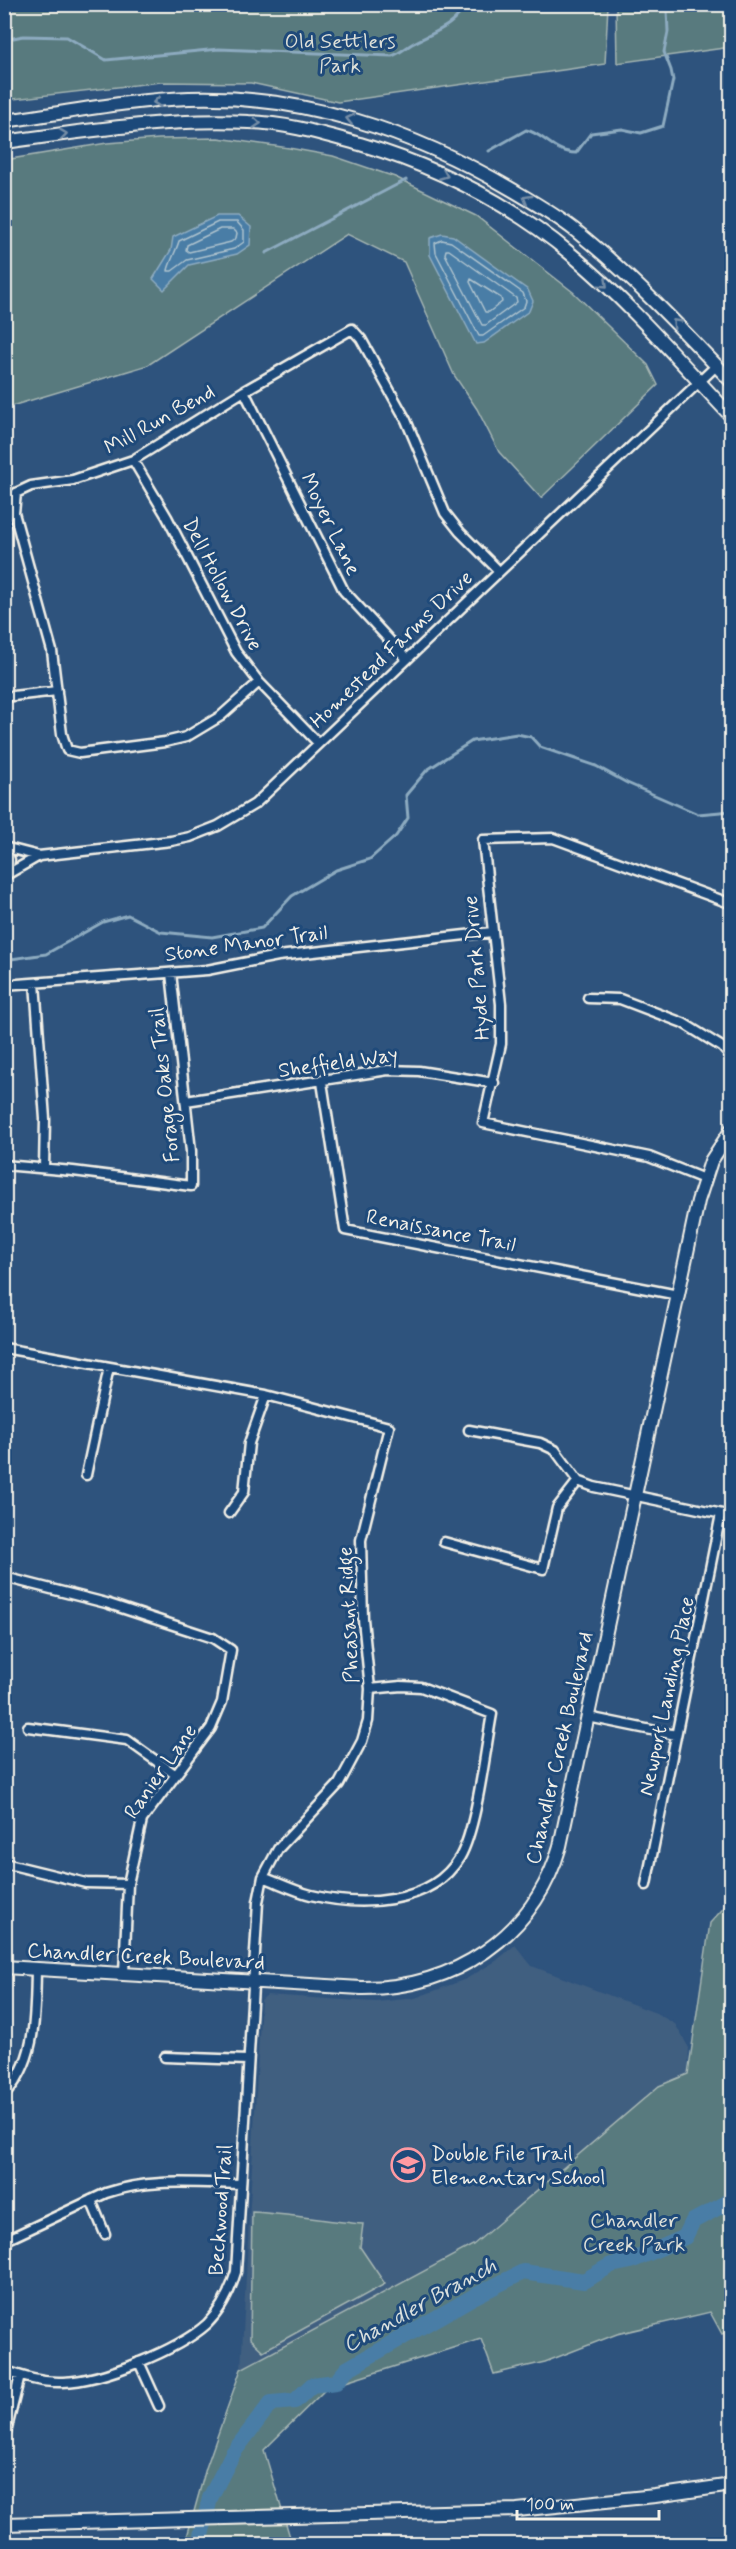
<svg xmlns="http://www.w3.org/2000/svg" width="736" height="2549" font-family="Mynerve,sans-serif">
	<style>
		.built { fill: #3f5e80 }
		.green { fill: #597a7e; stroke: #a6b6b3; stroke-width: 1.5 }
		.water { fill: #487da6; stroke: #8dabc0; stroke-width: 1.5 }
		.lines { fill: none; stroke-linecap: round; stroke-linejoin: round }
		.shore { stroke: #afc3ce; stroke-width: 1.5 }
		.stream { stroke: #8dabc0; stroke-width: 3 }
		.river { stroke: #487da6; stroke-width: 16 }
		.street-casing { stroke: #f4f1e8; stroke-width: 13 }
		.secondary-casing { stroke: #f4f1e8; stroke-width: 16 }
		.street { stroke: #1f4a7a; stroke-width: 8 }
		.secondary { stroke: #1f4a7a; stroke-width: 12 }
		.oneway { stroke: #748da6 }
		.labels { text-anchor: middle; stroke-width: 6; stroke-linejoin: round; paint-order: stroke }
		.park-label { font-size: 21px; fill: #dddfd8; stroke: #1f4a7a }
		.street-label { font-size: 21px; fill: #f4f1e8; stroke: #1f4a7a }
		.poi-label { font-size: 21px; fill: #f4f1e8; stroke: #1f4a7a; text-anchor: start }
		.water-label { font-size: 22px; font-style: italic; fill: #dae0de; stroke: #1f4a7a }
	</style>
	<rect width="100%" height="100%" fill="#2e537d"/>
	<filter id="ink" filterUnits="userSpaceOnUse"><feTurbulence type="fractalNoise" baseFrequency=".0167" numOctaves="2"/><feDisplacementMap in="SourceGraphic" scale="12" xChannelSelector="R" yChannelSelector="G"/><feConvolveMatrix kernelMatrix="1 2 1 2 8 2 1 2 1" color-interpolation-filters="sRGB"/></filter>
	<g filter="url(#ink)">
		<!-- built -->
		<path class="built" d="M515,1945l17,21 124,47 19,11 14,24 -1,26 -29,12 -186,159 -232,124 20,-369 6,-5 109,7 39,-4 51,-19 30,-18z"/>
		<!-- green -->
		<path class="green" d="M4,5l1,-1 603,1 -3,59 -267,38 -87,-19 -90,-1 -156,18z
			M616,5h115v42l-114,16z
			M218,138l71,10 44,8 62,21 81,39 97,76 75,73 10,20 -117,113 -42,-46 -22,-43 -23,-34 -50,-113 -57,-28 -199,131 -143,43v-248l102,-17 52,-4z
			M731,1900v430l-9,4 -12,-22 -93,22 -72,28 -51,12 -13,-35 -154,49 -63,62 28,94h-107l21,-76 35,-99 232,-124 186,-159 29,-12 22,-151z
			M252,2212c38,2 74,9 111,12l-3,23 25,37 -122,67 -13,-12z"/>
		<!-- water -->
		<path class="water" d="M217,216h21l13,11 -1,18 -13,9 -48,11 -25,25 -11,-11 18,-29 2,-13z
			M442,234l11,2 75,54 5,11 -4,10 -45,32 -8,1 -46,-89v-17z"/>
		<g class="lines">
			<!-- shore -->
			<path class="shore" d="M218,222h19l7,8v12l-10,7 -47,11 -15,11h-4c0,-5 9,-22 11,-30z
				M220,229h13l4,4 -1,5 -5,4 -42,10 -3,-2 1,-5z
				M442,240l9,2 72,51 3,8 -2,6 -41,29h-4l-43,-83 -1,-10z
				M446,250h3l67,48 1,4 -31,23h-4l-37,-71z
				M471,279l30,19 1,4 -13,10h-4l-15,-30z"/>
			<!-- stream -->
			<path class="stream" d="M4,40l19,-4 44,1 39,23 113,-11 173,7c8,-3 13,-8 20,-12 19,-11 44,-17 53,-40
				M489,151l37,-21c19,4 26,22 50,23l15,-20 31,-4 19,4 22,-7 10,-46 -2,-10 -7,-18 4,-20 -1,-22 11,-6
				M266,253l140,-73
				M4,960l42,-6 57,-32 25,-7 33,17 51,5 50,-9 30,-32 44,-26 34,-11 26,-23 12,-18 -2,-23 21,-25 45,-29 45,-7 14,3 9,10 56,19 31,17 71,31 34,-3"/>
			<!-- river -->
			<path class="river" d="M199,2544l11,-46 23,-45 38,-50 24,-2 17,-16 24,-3 11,-13 126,-72 50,-25 61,9 27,-16 20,-4 54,-24 8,-16 32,-17 7,-8"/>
			<defs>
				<path id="street" d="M244,391l100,200 63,68
					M133,460l34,57 69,135 23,30 59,61
					M259,682l-38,34 -35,21 -21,5 -85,11 -13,-3 -5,-16 -10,-83 -38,-138 2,-20 15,-7 42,-6 60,-20 111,-69 108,-62 9,10 45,81 39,93 15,19 39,39
					M4,697l53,-6
					M4,847l35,9 132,-15 19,-4 28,-11 37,-22 461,-438
					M4,849l6,11 -3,15
					M6,875l33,-19
					M35,983l10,136 -1,49
					M4,985l203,-15 71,-14 214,-24
					M588,998l32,1 63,24 39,24 10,11
					M322,1082l23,148 333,65
					M186,1101l202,-31 31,1 75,12
					M4,1165l69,6 118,15v-35l-20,-178
					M704,1179l-55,-22 -166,-34 18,-79v-40l-18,-164 70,-2 179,66
					M4,1348l262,47 123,32 -28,113 2,79 7,70 -2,32 -6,20 -23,43 -61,65 -15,28 -5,25 -22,370c-6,20 -14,37 -29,52 -29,26 -105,57 -144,58 -21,1 -40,-5 -59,-12
					M469,1430l71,13 15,7 23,31 16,6 138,29
					M86,1475l23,-108
					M229,1513l15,-21 5,-49 17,-48
					M444,1542l99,27 14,-61 21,-27
					M4,1577l102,26 107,35 18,12 -9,52 -11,26 -69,92 -14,64 -4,89
					M588,1717l88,18
					M28,1727l99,13 49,35
					M4,1863l82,20 42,1
					M263,1877c16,6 32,14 48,18 49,12 120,11 149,-38 17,-30 25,-106 32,-143l-71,-27 -20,-1 -31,3
					M646,1885l75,-371
					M165,2057l82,3
					M4,2095c33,-33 31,-81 32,-126
					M91,2200l14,34
					M4,2241l102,-48c44,-15 89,-10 135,-9
					M139,2362l20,44
					M6,2432l14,-56"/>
				<path id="secondary" d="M4,121c60,-8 125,-21 185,-23 114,-4 225,34 322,91 22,13 45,26 65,42 56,45 106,98 156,151
					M4,142c81,-11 163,-24 245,-20 38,1 74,12 111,22 77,23 150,59 212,111 58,48 108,107 160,162
					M4,1967l357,21c93,1 173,-52 199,-142l138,-645 13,-40 21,-32
					M4,2524l513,-14 138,-14 77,-11"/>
			</defs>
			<!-- street casing -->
			<use href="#street" class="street-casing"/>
			<!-- secondary casing -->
			<use href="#secondary" class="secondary-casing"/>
			<!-- street -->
			<use href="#street" class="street"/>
			<!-- secondary -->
			<use href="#secondary" class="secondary"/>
		</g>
		<!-- one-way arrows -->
		<defs><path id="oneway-chevron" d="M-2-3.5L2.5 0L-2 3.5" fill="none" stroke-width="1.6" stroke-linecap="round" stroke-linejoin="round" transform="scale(1.5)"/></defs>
		<g class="oneway">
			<use href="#oneway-chevron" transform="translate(157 102) rotate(174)"/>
			<use href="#oneway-chevron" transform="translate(350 119) rotate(-167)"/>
			<use href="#oneway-chevron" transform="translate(257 123) rotate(5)"/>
			<use href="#oneway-chevron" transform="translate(63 134) rotate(-7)"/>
			<use href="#oneway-chevron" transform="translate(444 175) rotate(22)"/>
			<use href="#oneway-chevron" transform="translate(527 199) rotate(-149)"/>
			<use href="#oneway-chevron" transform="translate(604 284) rotate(43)"/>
			<use href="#oneway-chevron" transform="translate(676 323) rotate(-134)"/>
		</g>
	</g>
	<!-- icons -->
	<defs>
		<symbol id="school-ring" viewBox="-11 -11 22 22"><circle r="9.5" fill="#1f4a7a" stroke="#ff9aa2" stroke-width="1.5"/><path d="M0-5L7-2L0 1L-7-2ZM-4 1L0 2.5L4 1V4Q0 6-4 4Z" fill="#ff9aa2"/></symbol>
	</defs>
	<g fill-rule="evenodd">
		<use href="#school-ring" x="389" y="2146" width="38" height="38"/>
	</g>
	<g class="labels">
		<!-- park labels -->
		<g class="park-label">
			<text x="340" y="48">Old Settlers<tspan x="340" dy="24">Park</tspan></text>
			<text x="634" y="2227">Chandler<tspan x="634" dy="24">Creek Park</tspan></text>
		</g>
		<!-- street labels -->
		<g class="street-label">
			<text transform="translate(159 419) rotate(-29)" y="7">Mill Run Bend</text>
			<text transform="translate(331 524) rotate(64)" y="7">Moyer Lane</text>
			<text transform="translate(223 584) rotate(62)" y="7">Dell Hollow Drive</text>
			<text transform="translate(391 649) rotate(-44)" y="7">Homestead Farms Drive</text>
			<text transform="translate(246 943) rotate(-8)" y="7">Stone Manor Trail</text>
			<text transform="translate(476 968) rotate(-95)" y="7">Hyde Park Drive</text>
			<text transform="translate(338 1062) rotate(-8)" y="7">Sheffield Way</text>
			<text transform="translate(164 1085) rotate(-96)" y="7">Forage Oaks Trail</text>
			<text transform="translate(441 1230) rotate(11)" y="7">Renaissance Trail</text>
			<text transform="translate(348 1615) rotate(-93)" y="7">Pheasant Ridge</text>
			<text transform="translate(666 1696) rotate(-78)" y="7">Newport Landing Place</text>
			<text transform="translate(559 1748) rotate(-77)" y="7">Chandler Creek Boulevard</text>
			<text transform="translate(160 1771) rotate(-55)" y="7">Ranier Lane</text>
			<text transform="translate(146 1956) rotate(3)" y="7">Chandler Creek Boulevard</text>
			<text transform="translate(220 2210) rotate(-86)" y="7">Beckwood Trail</text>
		</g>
		<!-- poi labels -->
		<g class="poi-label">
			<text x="431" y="2160">Double File Trail<tspan x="431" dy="24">Elementary School</tspan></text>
		</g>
		<!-- water labels -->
		<g class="water-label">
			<text transform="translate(419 2304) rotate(-29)" y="8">Chandler Branch</text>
		</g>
	</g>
	<!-- margin -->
	<rect width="736" height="2549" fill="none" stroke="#1f4a7a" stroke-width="24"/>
	<rect x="12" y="12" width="712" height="2525" fill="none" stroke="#f4f1e8" stroke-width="2" filter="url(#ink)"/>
	<!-- scale -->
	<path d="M517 2510v9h142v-9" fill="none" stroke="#f4f1e8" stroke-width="3"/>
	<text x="526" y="2510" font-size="18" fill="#f4f1e8" stroke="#1f4a7a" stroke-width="4.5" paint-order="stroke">100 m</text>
</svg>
